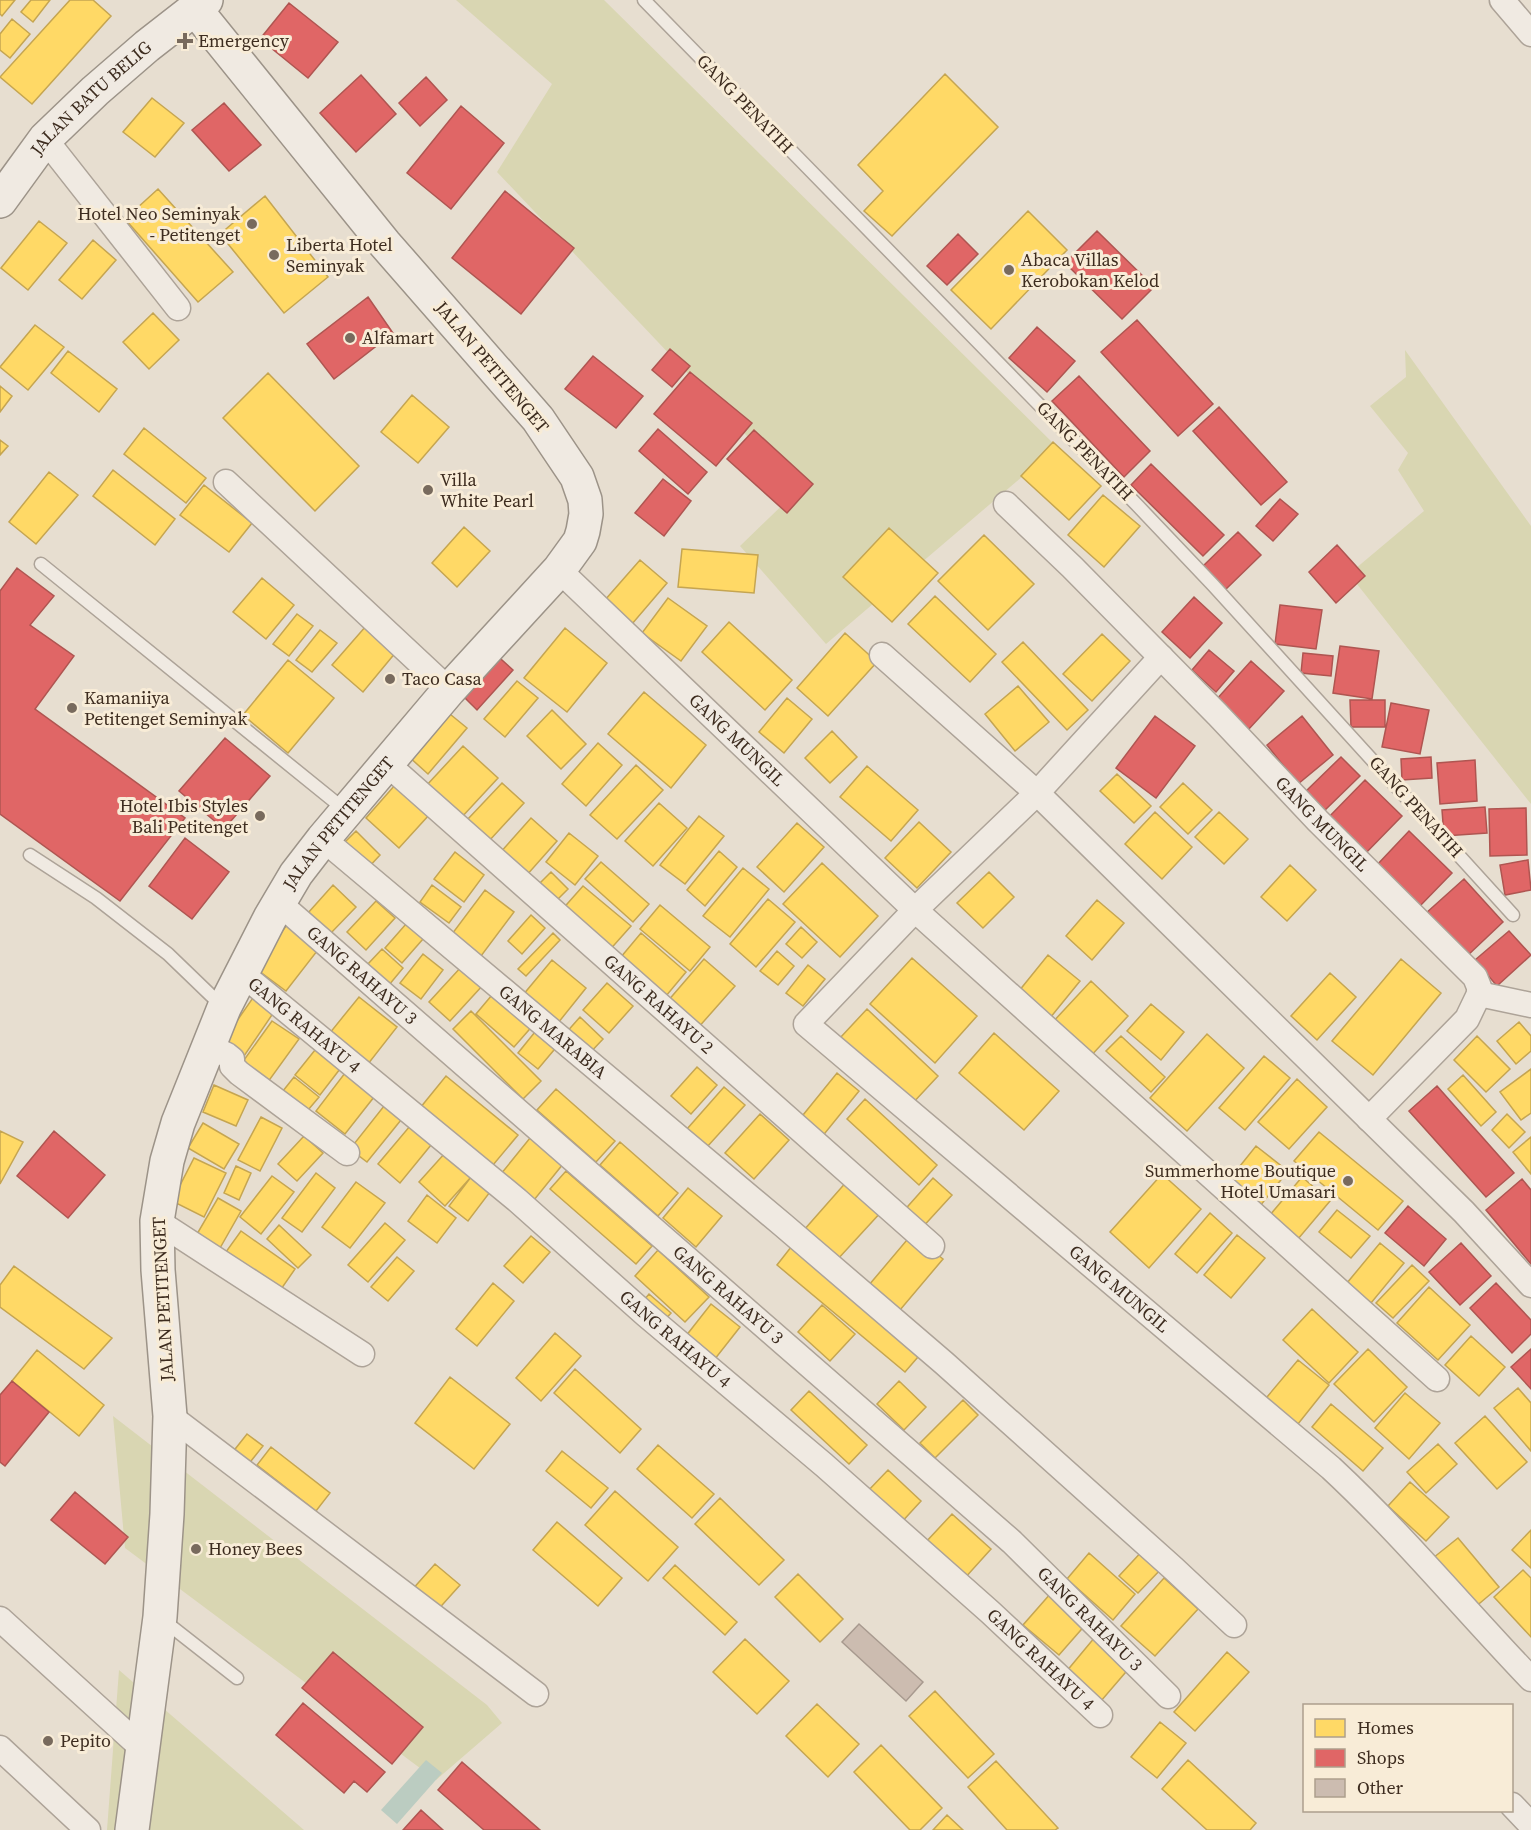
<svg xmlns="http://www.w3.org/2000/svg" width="1531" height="1830" font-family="'Source Serif 4',serif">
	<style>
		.grass { fill: #d9d6b2 }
		.water { fill: #bbccc1 }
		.homes { fill: #ffd966; stroke: #c5a551; stroke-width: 1.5 }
		.shops { fill: #e06666; stroke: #af5551; stroke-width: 1.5 }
		.building { fill: #ccbcb0; stroke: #a89a8f; stroke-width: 1.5 }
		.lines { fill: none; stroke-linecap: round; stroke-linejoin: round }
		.lane-casing { stroke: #ada398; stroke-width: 15 }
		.street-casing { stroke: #ada398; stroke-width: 27 }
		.secondary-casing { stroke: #9c9388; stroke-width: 36 }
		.lane { stroke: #f0eae2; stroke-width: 12 }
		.street { stroke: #f0eae2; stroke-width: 24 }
		.secondary { stroke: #f0eae2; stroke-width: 33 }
		.poi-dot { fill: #786a5d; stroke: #f8ecd7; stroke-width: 2 }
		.labels { text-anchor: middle; stroke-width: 6; stroke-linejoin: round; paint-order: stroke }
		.poi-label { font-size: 18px; fill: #3d2c1f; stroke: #f8ecd7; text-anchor: start }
		.street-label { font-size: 18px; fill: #3d2c1f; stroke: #f8ecd7 }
	</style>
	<rect width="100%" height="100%" fill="#e7ded0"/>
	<!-- grass -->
	<path class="grass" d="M456,0h148l453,447 -231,197 -86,-98 58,-56 -301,-318 55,-88z
		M1405,350l126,176v278l-182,-230 75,-63 -26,-41 10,-17 -38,-47 36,-29z
		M113,1416l374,289 15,18 -66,57 -311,-232z
		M119,1670l185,160h-197z"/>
	<!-- water -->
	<path class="water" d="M426,1760l16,13 -45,51 -16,-14z"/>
	<!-- homes -->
	<path class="homes" d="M0,0h15l-13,16 -2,-2z
		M31,0h19l-17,22 -12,-10z
		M70,0h23l18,16 -79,88 -32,-27z
		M12,19l18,15 -20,24 -10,-8v-16z
		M945,74l53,53 -106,109 -28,-25 19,-20 -25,-26z
		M152,98l32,25 -29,34 -32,-25z
		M158,189l75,83 -35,30 -73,-83z
		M265,196l63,81 -44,36 -64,-79z
		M1028,211l39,39 -76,79 -40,-39z
		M39,221l28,22 -39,47 -27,-22z
		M93,240l23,20 -34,39 -23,-19z
		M153,313l26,27 -30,29 -26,-27z
		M35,325l29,22 -36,43 -28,-23z
		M68,351l49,38 -18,23 -48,-39z
		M268,373l91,93 -44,45 -92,-93z
		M0,386l12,10 -12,16z
		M412,395l37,32 -31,36 -37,-31z
		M144,428l62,50 -20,25 -62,-49z
		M0,440l8,6 -8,9z
		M1053,442l48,44 -32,34 -48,-44z
		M113,470l62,49 -20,26 -62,-49z
		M49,472l29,23 -42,49 -27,-22z
		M204,485l48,38 -23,29 -49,-37z
		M1103,495l37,31 -36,41 -36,-32z
		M464,527l26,24 -33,36 -25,-24z
		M889,528l49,45 -46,49 -49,-45z
		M984,535l50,49 -46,46 -50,-49z
		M682,549l76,6 -4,38 -76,-6z
		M640,560l27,23 -35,41 -27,-24z
		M262,578l32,27 -28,34 -33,-27z
		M935,596l61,58 -26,28 -62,-58z
		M668,598l39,28 -26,35 -39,-28z
		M297,614l16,12 -24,30 -16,-12z
		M729,622l63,58 -27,30 -63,-58z
		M366,626l30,26 -33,40 -31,-27z
		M565,628l42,35 -40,49 -43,-34z
		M320,630l17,13 -25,29 -16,-12z
		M845,633l32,29 -49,54 -31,-28z
		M1102,634l28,27 -38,40 -29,-27z
		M1023,642l65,68 -21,20 -65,-68z
		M288,660l46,38 -46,55 -45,-38z
		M517,681l21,17 -33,39 -21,-18z
		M1018,686l31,36 -34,29 -30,-37z
		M644,692l62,53 -35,43 -63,-54z
		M787,698l25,21 -28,34 -25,-21z
		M445,710l22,18 -39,46 -21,-19z
		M552,710l34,34 -25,25 -34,-33z
		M832,731l25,26 -27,26 -25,-25z
		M598,743l24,22 -36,41 -24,-22z
		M463,746l35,32 -37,40 -35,-32z
		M636,765l27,25 -46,49 -27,-24z
		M867,766l51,44 -27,31 -51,-44z
		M1117,774l34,32 -17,17 -34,-32z
		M502,783l22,20 -35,38 -22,-21z
		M1183,783l29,27 -24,24 -28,-27z
		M395,785l34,30 -30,33 -33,-30z
		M659,803l28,25 -34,38 -28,-25z
		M1155,812l37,35 -30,32 -37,-35z
		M1219,812l29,27 -24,25 -29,-27z
		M699,816l25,20 -39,48 -25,-19z
		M531,818l26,23 -31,35 -26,-23z
		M919,822l32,30 -34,36 -32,-30z
		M797,823l27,24 -40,45 -27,-25z
		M356,831l24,24 -12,13 -25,-24z
		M569,833l29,23 -23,29 -29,-23z
		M719,851l18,16 -32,39 -18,-16z
		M455,852l29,23 -20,27 -30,-23z
		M601,862l48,42 -16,18 -48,-43z
		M822,863l56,53 -38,41 -57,-53z
		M1290,865l26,25 -29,31 -26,-24z
		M743,868l26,21 -39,48 -27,-21z
		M551,872l17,17 -14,14 -17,-17z
		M989,872l25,25 -31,31 -26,-25z
		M333,885l23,22 -26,27 -22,-21z
		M432,885l29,22 -12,16 -29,-21z
		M583,886l48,40 -24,27 -47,-41z
		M485,890l29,22 -33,44 -29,-22z
		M768,899l27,23 -39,45 -26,-23z
		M1097,900l27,23 -32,37 -26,-24z
		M376,901l19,17 -29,32 -19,-18z
		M660,905l50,42 -20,24 -50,-42z
		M531,915l14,13 -23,26 -14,-13z
		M289,922l32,24 -35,45 -31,-23z
		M406,924l17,15 -21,24 -17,-15z
		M801,927l16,15 -15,16 -16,-14z
		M553,933l7,7 -34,36 -8,-7z
		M641,933l45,39 -20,24 -45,-39z
		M382,949l21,19 -14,17 -22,-20z
		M777,951l17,15 -16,19 -18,-14z
		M423,954l20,16 -22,29 -21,-16z
		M1048,955l32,26 -30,37 -31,-27z
		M912,958l65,58 -42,47 -65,-59z
		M704,959l31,27 -38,43 -30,-27z
		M1401,959l40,34 -68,82 -41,-34z
		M552,960l34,28 -28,35 -35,-28z
		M808,965l17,14 -22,27 -17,-13z
		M462,966l21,19 -33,36 -21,-19z
		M1330,973l26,24 -39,43 -26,-24z
		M1091,981l37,35 -40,43 -37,-35z
		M607,983l26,23 -24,27 -26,-23z
		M497,989l38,34 -21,24 -38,-33z
		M257,992l21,14 -34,50 -21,-15z
		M359,997l38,30 -29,37 -39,-30z
		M1151,1004l33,28 -23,28 -34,-29z
		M867,1009l71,67 -27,29 -71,-67z
		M471,1011l70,70 -18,18 -70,-70z
		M580,1017l23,22 -15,16 -23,-21z
		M272,1021l27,18 -34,47 -26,-19z
		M1519,1022l12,14v15l-15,13 -19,-23z
		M539,1027l20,17 -21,25 -20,-16z
		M994,1033l65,58 -35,39 -65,-57z
		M1207,1034l37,34 -57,63 -37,-33z
		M1121,1036l44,41 -14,15 -45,-41z
		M1477,1036l33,33 -24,23 -32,-32z
		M319,1045l24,20 -23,30 -25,-20z
		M1264,1056l26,22 -45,52 -26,-22z
		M697,1067l20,18 -26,29 -20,-18z
		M1531,1069v44l-10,7 -21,-28z
		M345,1073l29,24 -29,37 -29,-23z
		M837,1073l22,18 -38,47 -22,-18z
		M1463,1075l33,37 -15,14 -33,-37z
		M446,1076l72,59 -30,36 -72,-58z
		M294,1077l25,20 -16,19 -24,-20z
		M1297,1079l30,28 -38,42 -31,-27z
		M214,1085l34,15 -12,26 -33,-14z
		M724,1087l21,18 -38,42 -20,-18z
		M556,1089l59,52 -19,21 -59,-52z
		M865,1099l72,66 -18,20 -72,-66z
		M388,1101l17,14 -38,47 -17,-13z
		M760,1114l29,26 -35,39 -29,-26z
		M1507,1114l18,18 -16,16 -17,-18z
		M261,1117l21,11 -22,43 -22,-11z
		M203,1123l36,21 -15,25 -36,-21z
		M410,1126l21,19 -31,38 -22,-19z
		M0,1131l23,11 -23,42z
		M1319,1132l84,69 -25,29 -84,-69z
		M304,1136l19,17 -26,28 -19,-17z
		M1531,1137v37l-18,-22z
		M530,1138l33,26 -29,36 -33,-26z
		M620,1142l58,51 -20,23 -58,-51z
		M1256,1146l32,25 -28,35 -32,-25z
		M445,1153l26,24 -26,29 -26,-24z
		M194,1158l32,15 -22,44 -32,-16z
		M236,1166l15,7 -12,27 -15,-7z
		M566,1171l86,75 -16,18 -86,-75z
		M316,1173l19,15 -33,44 -20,-14z
		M1162,1174l39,35 -52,59 -39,-36z
		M272,1176l22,16 -33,42 -21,-17z
		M471,1177l19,15 -22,29 -19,-15z
		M1302,1177l28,24 -32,38 -28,-24z
		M933,1178l19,17 -32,35 -19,-16z
		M848,1180l34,31 -45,49 -33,-30z
		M356,1182l29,21 -35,45 -28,-21z
		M688,1188l34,28 -26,31 -33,-29z
		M427,1195l29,23 -19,25 -29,-22z
		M218,1198l23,13 -21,37 -23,-14z
		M1337,1210l33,26 -19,22 -32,-26z
		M1210,1213l22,20 -35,40 -22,-19z
		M385,1223l20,17 -37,42 -20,-17z
		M279,1225l32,30 -13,13 -31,-29z
		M241,1231l54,38 -18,26 -54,-39z
		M912,1234l31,25 -43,51 -31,-25z
		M1237,1235l28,23 -34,40 -27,-23z
		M531,1236l19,16 -27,31 -19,-17z
		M795,1242l129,108 -19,22 -128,-107z
		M1380,1243l24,20 -33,40 -24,-20z
		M658,1250l51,47 -24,25 -50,-46z
		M397,1257l17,14 -26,30 -17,-14z
		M1412,1265l17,16 -36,37 -17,-15z
		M14,1266l98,72 -28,31 -84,-62v-22z
		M493,1283l21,18 -37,45 -21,-17z
		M1429,1287l41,38 -32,35 -41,-37z
		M649,1294l22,19 -10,11 -21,-19z
		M711,1304l29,23 -29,37 -29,-23z
		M822,1305l33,29 -25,27 -32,-29z
		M1312,1309l46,43 -29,31 -46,-43z
		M555,1333l26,23 -40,45 -25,-23z
		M1471,1336l34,31 -26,29 -34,-31z
		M1368,1349l39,38 -33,35 -40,-38z
		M37,1350l67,55 -25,31 -67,-55z
		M1298,1360l31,25 -35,44 -32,-26z
		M575,1369l66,60 -21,24 -66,-60z
		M450,1377l60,47 -36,45 -59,-46z
		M899,1381l27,26 -22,23 -27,-26z
		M1518,1388l13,15v48l-37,-43z
		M809,1391l58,54 -18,19 -58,-54z
		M1405,1393l35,30 -31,36 -34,-31z
		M963,1400l15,15 -43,43 -15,-15z
		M1331,1404l52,44 -20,23 -51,-44z
		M1485,1416l42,46 -30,27 -42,-46z
		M247,1434l16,12 -16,20 -15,-13z
		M1438,1444l19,20 -31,29 -19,-21z
		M658,1445l56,49 -22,24 -55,-49z
		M271,1447l59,46 -14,18 -59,-46z
		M562,1451l46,37 -17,20 -45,-37z
		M888,1470l33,31 -22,24 -33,-32z
		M1410,1482l39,35 -23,24 -38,-35z
		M615,1491l63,56 -30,34 -63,-56z
		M720,1498l64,62 -25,25 -64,-61z
		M952,1514l39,35 -27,30 -39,-36z
		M557,1522l65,56 -24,28 -65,-56z
		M1531,1530v38l-19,-18z
		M1458,1538l41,49 -25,21 -41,-50z
		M1145,1548l19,18 -26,27 -19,-17z
		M1089,1553l46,41 -22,26 -46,-41z
		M435,1564l25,21 -25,28 -24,-22z
		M675,1565l62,57 -12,13 -62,-57z
		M1523,1570l8,8v59l-37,-40z
		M798,1574l45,45 -23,23 -45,-45z
		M1164,1578l34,31 -43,47 -34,-30z
		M1051,1593l36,30 -28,32 -36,-30z
		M1095,1637l36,29 -30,35 -35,-29z
		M745,1639l44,42 -32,33 -44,-42z
		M1227,1652l22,20 -54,59 -21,-19z
		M935,1691l59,63 -26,24 -59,-62z
		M817,1704l42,40 -31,33 -42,-41z
		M1160,1722l26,21 -29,35 -26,-21z
		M881,1745l61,63 -22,22h-10l-56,-58z
		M1188,1760l68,63 -6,7h-43l-45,-41z
		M996,1761l62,67 -3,2h-48l-39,-43z
		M947,1815l16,15h-30z"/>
	<!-- shops -->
	<path class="shops" d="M289,3l49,39 -30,36 -48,-39z
		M361,75l35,39 -40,38 -36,-39z
		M426,77l21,23 -27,26 -21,-23z
		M224,103l37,42 -32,26 -37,-41z
		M461,106l43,37 -53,66 -44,-36z
		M505,191l69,57 -53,66 -69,-56z
		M1097,231l57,56 -32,32 -57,-56z
		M958,234l20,20 -31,31 -20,-19z
		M368,297l25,36 -59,46 -27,-35z
		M1137,320l76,84 -35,32 -77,-84z
		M1037,327l38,34 -28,31 -38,-34z
		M670,349l20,17 -18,21 -20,-17z
		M593,356l50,40 -27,32 -51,-39z
		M690,372l62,51 -36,43 -62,-52z
		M1079,376l71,75 -26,26 -72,-76z
		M1219,407l68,75 -26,23 -68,-74z
		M658,429l49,43 -19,22 -49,-43z
		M754,430l59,54 -26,29 -60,-54z
		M1151,464l73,71 -21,21 -72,-71z
		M663,479l28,22 -27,35 -29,-23z
		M1280,499l18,15 -25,27 -17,-15z
		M1238,532l23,23 -37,36 -23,-23z
		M1337,545l28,31 -29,27 -27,-31z
		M17,568l37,28 -24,29 44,31 -39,53 150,109 -65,83 -120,-87v-223z
		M1194,597l28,26 -32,35 -28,-26z
		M1280,605l42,5 -6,39 -41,-5z
		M1340,646l39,5 -7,48 -39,-6z
		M1209,650l25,21 -18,21 -24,-22z
		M492,651l21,19 -36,40 -21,-21z
		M1303,653l30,3 -2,20 -30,-3z
		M1251,661l33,30 -36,39 -32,-30z
		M1350,700h35v27h-34z
		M1391,703l38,7 -9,44 -38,-7z
		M1155,716l40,30 -39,52 -40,-30z
		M1302,716l31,39 -35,29 -31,-39z
		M225,738l45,38 -46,53 -45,-38z
		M1341,757l19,19 -38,37 -19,-19z
		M1431,757l1,21 -30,2 -1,-21z
		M1475,760l2,41 -37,3 -3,-41z
		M1365,780l37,36 -41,42 -37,-36z
		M1485,807l2,26 -43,3 -2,-26z
		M1526,808l1,47 -37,1 -1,-47z
		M1409,831l43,42 -33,34 -43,-41z
		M185,838l44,34 -37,47 -43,-33z
		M1528,860l3,30 -26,5 -5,-30z
		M1464,879l39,43 -37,35 -41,-43z
		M1509,931l22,24 -34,31 -22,-26z
		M1437,1086l77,87 -28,24 -77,-86z
		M54,1131l51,44 -37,43 -51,-42z
		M1522,1179l9,11v74l-45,-54z
		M1408,1206l38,33 -22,27 -39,-33z
		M1461,1243l30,33 -31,29 -31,-33z
		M1496,1283l35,37v14l-19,19 -42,-45z
		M1531,1349v40l-20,-22z
		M12,1381l37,31 -44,54 -5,-4v-67z
		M75,1492l53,45 -23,27 -54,-44z
		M333,1652l90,75 -31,37 -90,-76z
		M303,1703l82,69 -18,20 -13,-11 -10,12 -68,-58z
		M462,1762l78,68h-56l-46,-40z
		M421,1810l22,20h-40z"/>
	<!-- building -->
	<path class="building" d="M859,1624l64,58 -17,19 -64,-59z"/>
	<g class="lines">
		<defs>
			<path id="lane" d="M644,0l494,506 75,79 300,330
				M41,564l304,246
				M30,855l66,43 72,56 55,53
				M163,1620l74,58"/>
			<g id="street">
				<path d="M1502,0l29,34"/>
				<path d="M45,139l133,169"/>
				<path d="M226,482l223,208"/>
				<path id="s1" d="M1006,504l66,63 146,148 100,106 157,156 4,10v7l-12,25 -98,100"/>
				<path id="s2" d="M559,570l356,340 522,469"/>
				<path d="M882,655l155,138 427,419 67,73"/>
				<path id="s3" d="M1161,657l-124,136 -122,117 -109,114 525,444c71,66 133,141 200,211"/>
				<path id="s4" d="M386,763l546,483"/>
				<path id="s5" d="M323,839l460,386 161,138 229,205 61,57"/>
				<path id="s6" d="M279,903l733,639 156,154"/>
				<path id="s7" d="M241,973l276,227 128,114 179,151 166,147 110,103"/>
				<path d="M1479,994l52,11"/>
				<path d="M209,1046l18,9 5,4v7l7,7 108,80"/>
				<path d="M157,1221l205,133"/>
				<path d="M170,1416l366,278"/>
				<path d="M0,1619l142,129"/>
				<path d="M0,1748l88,82"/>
				<path d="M1512,1805l19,20"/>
			</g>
			<g id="secondary">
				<path id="s8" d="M0,201l45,-62 50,-48 52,-45 59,-46"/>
				<path id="s9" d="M132,1830l28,-213 7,-103 3,-98 -12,-146 -1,-49 10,-60 11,-38 46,-115 46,-90 26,-44 27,-35 126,-149 110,-120 21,-29 3,-10 3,-17 -1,-14 -8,-23 -39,-58 -153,-175 -190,-235"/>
			</g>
		</defs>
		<!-- lane casing -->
		<use href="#lane" class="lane-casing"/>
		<!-- street casing -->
		<use href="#street" class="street-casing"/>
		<!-- secondary casing -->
		<use href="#secondary" class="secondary-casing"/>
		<!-- lane -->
		<use href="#lane" class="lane"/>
		<!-- street -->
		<use href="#street" class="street"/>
		<!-- secondary -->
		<use href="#secondary" class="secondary"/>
	</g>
	<!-- markers -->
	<g class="poi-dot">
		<path d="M182 32h6v6h6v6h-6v6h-6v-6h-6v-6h6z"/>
		<circle cx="252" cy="224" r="6"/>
		<circle cx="274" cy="255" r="6"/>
		<circle cx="1009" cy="270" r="6"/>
		<circle cx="350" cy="338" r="6"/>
		<circle cx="428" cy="490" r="6"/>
		<circle cx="390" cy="679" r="6"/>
		<circle cx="72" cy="708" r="6"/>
		<circle cx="260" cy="816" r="6"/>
		<circle cx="1348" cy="1181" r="6"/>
		<circle cx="196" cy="1549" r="6"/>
		<circle cx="48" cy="1741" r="6"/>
	</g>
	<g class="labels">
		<!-- poi labels -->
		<g class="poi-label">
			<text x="198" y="47">Emergency</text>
			<text x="240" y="220" text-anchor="end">Hotel Neo Seminyak<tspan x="240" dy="21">- Petitenget</tspan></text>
			<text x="286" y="251">Liberta Hotel<tspan x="286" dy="21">Seminyak</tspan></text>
			<text x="1021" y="266">Abaca Villas<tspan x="1021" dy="21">Kerobokan Kelod</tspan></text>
			<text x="362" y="344">Alfamart</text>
			<text x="440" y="486">Villa<tspan x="440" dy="21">White Pearl</tspan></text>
			<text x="402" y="685">Taco Casa</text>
			<text x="84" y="704">Kamaniiya<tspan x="84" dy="21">Petitenget Seminyak</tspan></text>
			<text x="248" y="812" text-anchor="end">Hotel Ibis Styles<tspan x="248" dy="21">Bali Petitenget</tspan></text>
			<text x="1336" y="1177" text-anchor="end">Summerhome Boutique<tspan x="1336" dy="21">Hotel Umasari</tspan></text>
			<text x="208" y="1555">Honey Bees</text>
			<text x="60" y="1747">Pepito</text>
		</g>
		<!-- street labels -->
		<g class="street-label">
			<text dy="6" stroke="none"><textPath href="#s8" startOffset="138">JALAN BATU BELIG</textPath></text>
			<text transform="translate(745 104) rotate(46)" y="6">GANG PENATIH</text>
			<text transform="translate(492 367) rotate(50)" y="6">JALAN PETITENGET</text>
			<text transform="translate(1085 451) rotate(46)" y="6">GANG PENATIH</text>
			<text dy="6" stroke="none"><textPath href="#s2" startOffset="246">GANG MUNGIL</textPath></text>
			<text transform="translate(1416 807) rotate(48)" y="6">GANG PENATIH</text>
			<text dy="6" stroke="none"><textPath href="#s9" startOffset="1054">JALAN PETITENGET</textPath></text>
			<text dy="6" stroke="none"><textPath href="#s1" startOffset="450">GANG MUNGIL</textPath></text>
			<text dy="6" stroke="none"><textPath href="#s6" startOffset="110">GANG RAHAYU 3</textPath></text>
			<text dy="6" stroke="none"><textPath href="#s4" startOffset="364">GANG RAHAYU 2</textPath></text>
			<text dy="6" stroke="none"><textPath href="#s7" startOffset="82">GANG RAHAYU 4</textPath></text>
			<text dy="6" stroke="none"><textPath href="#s5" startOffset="300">GANG MARABIA</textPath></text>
			<text dy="6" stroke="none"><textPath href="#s3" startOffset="921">GANG MUNGIL</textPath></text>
			<text dy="6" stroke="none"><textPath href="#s6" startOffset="596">GANG RAHAYU 3</textPath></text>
			<text transform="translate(163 1299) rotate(-93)" y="6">JALAN PETITENGET</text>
			<text dy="6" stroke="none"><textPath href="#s7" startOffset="568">GANG RAHAYU 4</textPath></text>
			<text dy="6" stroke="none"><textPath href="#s6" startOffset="1082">GANG RAHAYU 3</textPath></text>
			<text dy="6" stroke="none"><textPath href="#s7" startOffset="1054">GANG RAHAYU 4</textPath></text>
		</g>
	</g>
	<!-- legend -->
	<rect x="1303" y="1704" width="210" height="108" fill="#f8ecd7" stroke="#ad9f8d" stroke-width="1.5"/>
	<rect x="1315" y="1719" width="30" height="18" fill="#ffd966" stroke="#ad9f8d" stroke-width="1.5"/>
	<text x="1357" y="1734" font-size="18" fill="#3d2c1f">Homes</text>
	<rect x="1315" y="1749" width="30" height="18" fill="#e06666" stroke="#ad9f8d" stroke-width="1.5"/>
	<text x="1357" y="1764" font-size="18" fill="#3d2c1f">Shops</text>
	<rect x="1315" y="1779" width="30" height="18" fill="#ccbcb0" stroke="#ad9f8d" stroke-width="1.5"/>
	<text x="1357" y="1794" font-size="18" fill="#3d2c1f">Other</text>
</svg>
